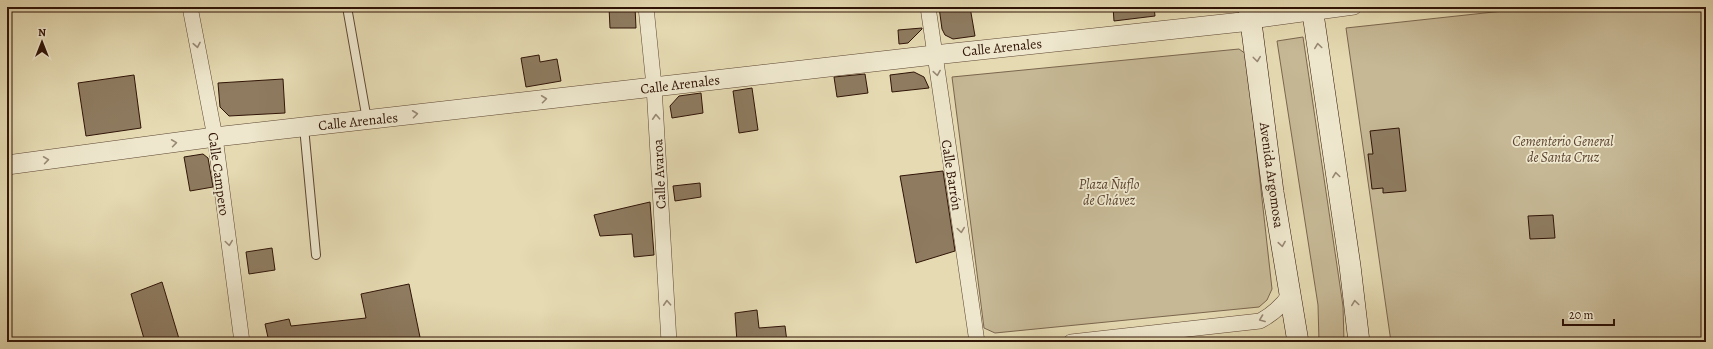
<svg xmlns="http://www.w3.org/2000/svg" width="1713" height="349" font-family="Alegreya,serif">
	<style>
		.green { fill: #c6b895; stroke: #7b664e }
		.building { fill: #8e7b60; stroke: #301407 }
		.lines { fill: none; stroke-linecap: round; stroke-linejoin: round }
		.service-casing { stroke: #5d4632; stroke-width: 10 }
		.minor-casing { stroke: #5d4632; stroke-width: 16 }
		.tertiary-casing { stroke: #5d4632; stroke-width: 20 }
		.secondary-casing { stroke: #301407; stroke-width: 22 }
		.service { stroke: #eee7cd; stroke-width: 8 }
		.minor { stroke: #eee7cd; stroke-width: 15 }
		.tertiary { stroke: #eee7cd; stroke-width: 19 }
		.secondary { stroke: #eee7cd; stroke-width: 21 }
		.oneway { stroke: #988874 }
		.labels { text-anchor: middle; stroke-width: 3.5; stroke-linejoin: round; paint-order: stroke }
		.street-label { font-size: 14px; fill: #301407; stroke: #eee7cd }
		.park-label { font-size: 14px; font-style: italic; fill: #5d4532; stroke: #eee7cd }
	</style>
	<rect width="100%" height="100%" fill="#e5dab2"/>
	<filter id="stains"><feTurbulence type="fractalNoise" baseFrequency=".005" numOctaves="4"/><feColorMatrix values="0 0 0 0 .2 0 0 0 0 .09 0 0 0 0 .02 0 0 0 .5 -.17"/></filter>
	<radialGradient id="worn" r=".72"><stop offset=".6" stop-color="#630" stop-opacity="0"/><stop offset="1" stop-color="#630" stop-opacity=".3"/></radialGradient>
	<!-- green -->
	<path class="green" d="M1540,7h166v335h-315l-45,-314z
		M1303,37l40,269 1,36h-25l-1,-37 -41,-264z
		M1239,49l7,5 26,235 -5,11 -8,7 -264,26 -11,-5 -32,-251z"/>
	<!-- building -->
	<path class="building" d="M609,7h26l1,21h-26z
		M939,7h31l5,29 -22,3 -8,-4 -3,-6z
		M1113,7h41l1,9 -41,5z
		M922,28v1l-14,14 -9,1 -1,-14z
		M539,55l1,7 17,-3 4,22 -35,6 -5,-29z
		M914,72l10,5 5,11 -37,4 -2,-17z
		M865,74l3,19 -31,4 -3,-20z
		M134,75l7,53 -55,8 -8,-53z
		M283,79l2,34 -56,3 -9,-9 -2,-24z
		M752,88l6,42 -19,3 -6,-42z
		M701,93l2,20 -31,5 -2,-12 9,-10z
		M1399,128l7,63 -23,2v-5l-11,1 -4,-35h5l-3,-23z
		M203,154l5,4 5,29 -23,4 -6,-34z
		M943,171l12,80 -39,12 -16,-87z
		M700,183l1,14 -26,4 -2,-15z
		M650,202l4,53 -20,2 -2,-23 -32,2 -6,-21z
		M1553,215l2,23 -25,1 -2,-23z
		M272,248l3,22 -26,4 -3,-22z
		M162,282l18,60h-35l-14,-48z
		M409,284l12,58h-152l-4,-18 24,-5 2,7 75,-8 -5,-24z
		M757,310l2,18 26,-2 2,16h-50l-2,-29z"/>
	<g class="lines">
		<defs>
			<path id="service" d="M347,7l20,113
				M304,127l12,128"/>
			<path id="minor" d="M190,7l25,130 27,205
				M646,7l8,79 15,256
				M928,7l49,335
				M1251,21l103,-14
				M1071,342l189,-21c13,-7 22,-15 30,-27"/>
			<path id="tertiary" d="M7,165l208,-28 719,-82 317,-34"/>
			<path id="secondary" d="M1249,7l24,185 25,150
				M1312,7l38,259 9,76"/>
		</defs>
		<!-- service casing -->
		<use href="#service" class="service-casing"/>
		<!-- minor casing -->
		<use href="#minor" class="minor-casing"/>
		<!-- tertiary casing -->
		<use href="#tertiary" class="tertiary-casing"/>
		<!-- secondary casing -->
		<use href="#secondary" class="secondary-casing"/>
		<!-- service -->
		<use href="#service" class="service"/>
		<!-- minor -->
		<use href="#minor" class="minor"/>
		<!-- tertiary -->
		<use href="#tertiary" class="tertiary"/>
		<!-- secondary -->
		<use href="#secondary" class="secondary"/>
	</g>
	<!-- one-way arrows -->
	<defs><path id="oneway-chevron" d="M-2-3.5L2.5 0L-2 3.5" fill="none" stroke-width="1.6" stroke-linecap="round" stroke-linejoin="round"/></defs>
	<g class="oneway">
		<use href="#oneway-chevron" transform="translate(197 45) rotate(79)"/>
		<use href="#oneway-chevron" transform="translate(1318 46) rotate(-98)"/>
		<use href="#oneway-chevron" transform="translate(1257 59) rotate(83)"/>
		<use href="#oneway-chevron" transform="translate(937 73) rotate(81)"/>
		<use href="#oneway-chevron" transform="translate(544 99) rotate(-7)"/>
		<use href="#oneway-chevron" transform="translate(415 114) rotate(-7)"/>
		<use href="#oneway-chevron" transform="translate(656 117) rotate(-93)"/>
		<use href="#oneway-chevron" transform="translate(174 143) rotate(-8)"/>
		<use href="#oneway-chevron" transform="translate(46 160) rotate(-8)"/>
		<use href="#oneway-chevron" transform="translate(1336 175) rotate(-98)"/>
		<use href="#oneway-chevron" transform="translate(961 230) rotate(82)"/>
		<use href="#oneway-chevron" transform="translate(229 243) rotate(82)"/>
		<use href="#oneway-chevron" transform="translate(1282 244) rotate(81)"/>
		<use href="#oneway-chevron" transform="translate(667 303) rotate(-93)"/>
		<use href="#oneway-chevron" transform="translate(1355 303) rotate(-98)"/>
		<use href="#oneway-chevron" transform="translate(1262 319) rotate(159)"/>
	</g>
	<g class="labels">
		<!-- street labels -->
		<g class="street-label">
			<text transform="translate(1002 47) rotate(-6)" y="5">Calle Arenales</text>
			<text transform="translate(680 84) rotate(-7)" y="5">Calle Arenales</text>
			<text transform="translate(358 121) rotate(-6)" y="5">Calle Arenales</text>
			<text transform="translate(219 174) rotate(82)" y="5">Calle Campero</text>
			<text transform="translate(659 174) rotate(-93)" y="5">Calle Avaroa</text>
			<text transform="translate(952 175) rotate(81)" y="5">Calle Barrón</text>
			<text transform="translate(1272 175) rotate(82)" y="5">Avenida Argomosa</text>
		</g>
		<!-- park labels -->
		<g class="park-label">
			<text x="1563" y="146">Cementerio General<tspan x="1563" dy="16">de Santa Cruz</tspan></text>
			<text x="1109" y="189">Plaza Ñuflo<tspan x="1109" dy="16">de Chávez</tspan></text>
		</g>
	</g>
	<!-- margin -->
	<rect width="1713" height="349" fill="none" stroke="#e5dab2" stroke-width="24"/>
	<rect x="8" y="8" width="1697" height="333" fill="none" stroke="#301407" stroke-width="2"/>
	<rect x="12" y="12" width="1689" height="325" fill="none" stroke="#301407"/>
	<!-- north arrow -->
	<g transform="translate(42 42)" stroke="#eee7cd" stroke-width="3" paint-order="stroke">
	<path d="M0-3L7 15L0 10L-7 15Z" fill="#301407"/>
	<text y="-6" font-size="11" font-weight="bold" text-anchor="middle" fill="#301407">N</text>
	</g>
	<!-- scale -->
	<path d="M1563 319v6h51v-6" fill="none" stroke="#301407" stroke-width="2"/>
	<text x="1569" y="319" font-size="12" fill="#301407" stroke="#eee7cd" stroke-width="3" paint-order="stroke">20 m</text>
	<rect width="100%" height="100%" filter="url(#stains)"/>
	<rect width="100%" height="100%" fill="url(#worn)"/>
</svg>
